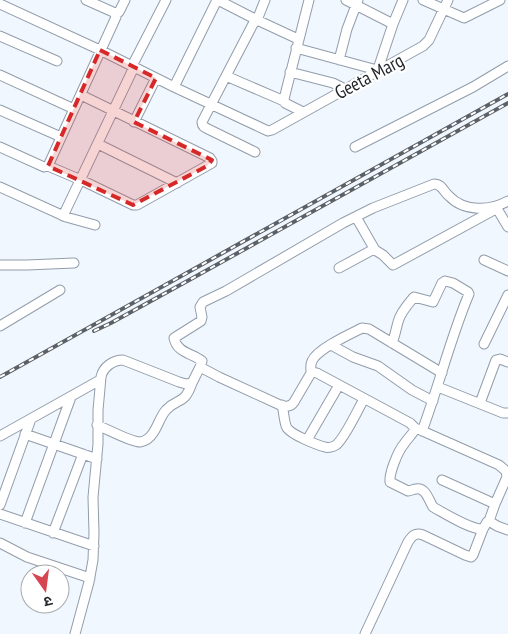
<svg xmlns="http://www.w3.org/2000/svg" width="508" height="634" font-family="'PT Sans Narrow','Noto Sans Devanagari',sans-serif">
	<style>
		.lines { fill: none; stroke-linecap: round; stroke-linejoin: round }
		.minor-casing { stroke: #929daa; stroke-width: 11 }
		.minor { stroke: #fff; stroke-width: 9 }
		.rail-casing { stroke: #5b6167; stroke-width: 4 }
		.rail { stroke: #fff; stroke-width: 2; stroke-dasharray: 5.5; stroke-linecap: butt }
		.marked { fill: #d62828; fill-opacity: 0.2; stroke: #d62828; stroke-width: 4; stroke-dasharray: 10 6; stroke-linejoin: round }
		.labels { text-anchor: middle; stroke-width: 4.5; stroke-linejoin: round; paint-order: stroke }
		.street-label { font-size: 19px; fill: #22272c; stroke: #fff }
	</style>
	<rect width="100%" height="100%" fill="#f0f7ff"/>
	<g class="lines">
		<defs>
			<path id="minor" d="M218,0l39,20 8,-20
				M346,0l47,24
				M423,0l41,18 36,-18
				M0,4l100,46 74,37 94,44 4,-1 151,-84 6,-6 19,-40
				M114,13l5,-1 6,-12
				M0,36l57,25
				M296,48l81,22
				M339,60l8,-31 11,-29
				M132,66l34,-66
				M290,72l43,11 12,6
				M377,72l16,-48 10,-24
				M0,75l74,34
				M226,76l58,25
				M174,87l43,-87
				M0,110l61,27
				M303,112l-18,-9 -1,-4 25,-99
				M134,122l22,-44
				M98,144l79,39
				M0,147l44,20 4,-1 68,-149 -1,-3 -2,-2 -27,-12
				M355,147l118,-60 35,-21
				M255,152l-47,-23c-4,-2 -6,-3 -6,-7l51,-98 4,-4 41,19
				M48,166l33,14 52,25h4l75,-42v-2l-2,-3 -129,-63
				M0,187l66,30 29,8
				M496,207l12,20
				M63,216l71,-149
				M356,217l19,33 8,5 10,10 101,-55
				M484,260l24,11
				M0,265h27l47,-2
				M339,268l35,-19
				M0,326l60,-36
				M392,343c3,-7 4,-14 6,-21 2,-9 10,-18 16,-25l19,5 9,-19 3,-2 8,2 15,9 1,2c-19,45 -30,92 -47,137
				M484,344l24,-49
				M331,345l22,12 25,9 34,24 21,11
				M200,367l19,10 61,28c6,2 11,2 14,-3l17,-29 2,-1 4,1 93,50 4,4v4c-3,5 -7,8 -10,13 -6,7 -15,29 -14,38l18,9c3,0 5,-2 8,-2 10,-2 13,12 17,18 11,6 38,23 50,22l4,-7 2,-1 8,5 11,4
				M311,373c0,-5 -1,-8 1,-12 5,-12 38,-27 50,-33l7,1 73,44
				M438,387l65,26h5
				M480,403l16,-43 4,-1 8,3
				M282,405c2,7 2,18 5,23 5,7 30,17 38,19 3,1 8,0 11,-2 9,-7 22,-36 28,-46
				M97,425c10,4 34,17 43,17 6,-1 10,-4 13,-9 5,-7 7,-16 13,-23 12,-13 18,-4 26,-27
				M418,429l81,36 7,6 1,6 -12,27 -6,17
				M25,434l72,25
				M0,436l100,-56
				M307,440l32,-55
				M442,480l53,24
				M0,505l31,-86
				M0,514l94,32
				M25,523l46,-126
				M53,533l30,-79
				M0,543l27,14 63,21
				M75,634l14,-52 4,-22 1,-27 -1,-36 5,-53v-34l3,-33c2,-10 12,-17 22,-17l56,22 7,2 6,-1 8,-16 2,-6c-10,-8 -25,-8 -28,-23l27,-17 1,-4 -2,-10 3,-5 23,-11 117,-68 30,-15 61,-24c8,0 9,7 15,12 15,16 41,15 59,5
				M365,634l43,-92c4,-6 7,-10 15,-7l42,20 6,2 2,-2 10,-26"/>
		</defs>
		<!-- minor casing -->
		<use href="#minor" class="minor-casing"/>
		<!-- minor -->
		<use href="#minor" class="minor"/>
		<defs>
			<path id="rail" d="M94,331l17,-8 80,-44 317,-176
				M0,377l508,-283"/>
		</defs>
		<!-- rail casing -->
		<use href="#rail" class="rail-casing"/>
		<!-- rail -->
		<use href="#rail" class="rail"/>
	</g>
	<!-- marked area -->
	<path class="marked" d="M100,50l56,28 -22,44 78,38 -5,6 -74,39 -85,-39z"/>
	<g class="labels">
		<!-- street labels -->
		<g class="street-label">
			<text transform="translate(369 76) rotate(-28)" y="7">Geeta Marg</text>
		</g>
	</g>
	<!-- north arrow -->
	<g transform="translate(45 589) rotate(166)"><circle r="24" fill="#ffffff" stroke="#a7a9ab"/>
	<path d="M0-4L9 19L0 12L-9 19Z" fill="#d64551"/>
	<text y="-8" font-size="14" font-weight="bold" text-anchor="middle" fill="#22272c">उ</text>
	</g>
</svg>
